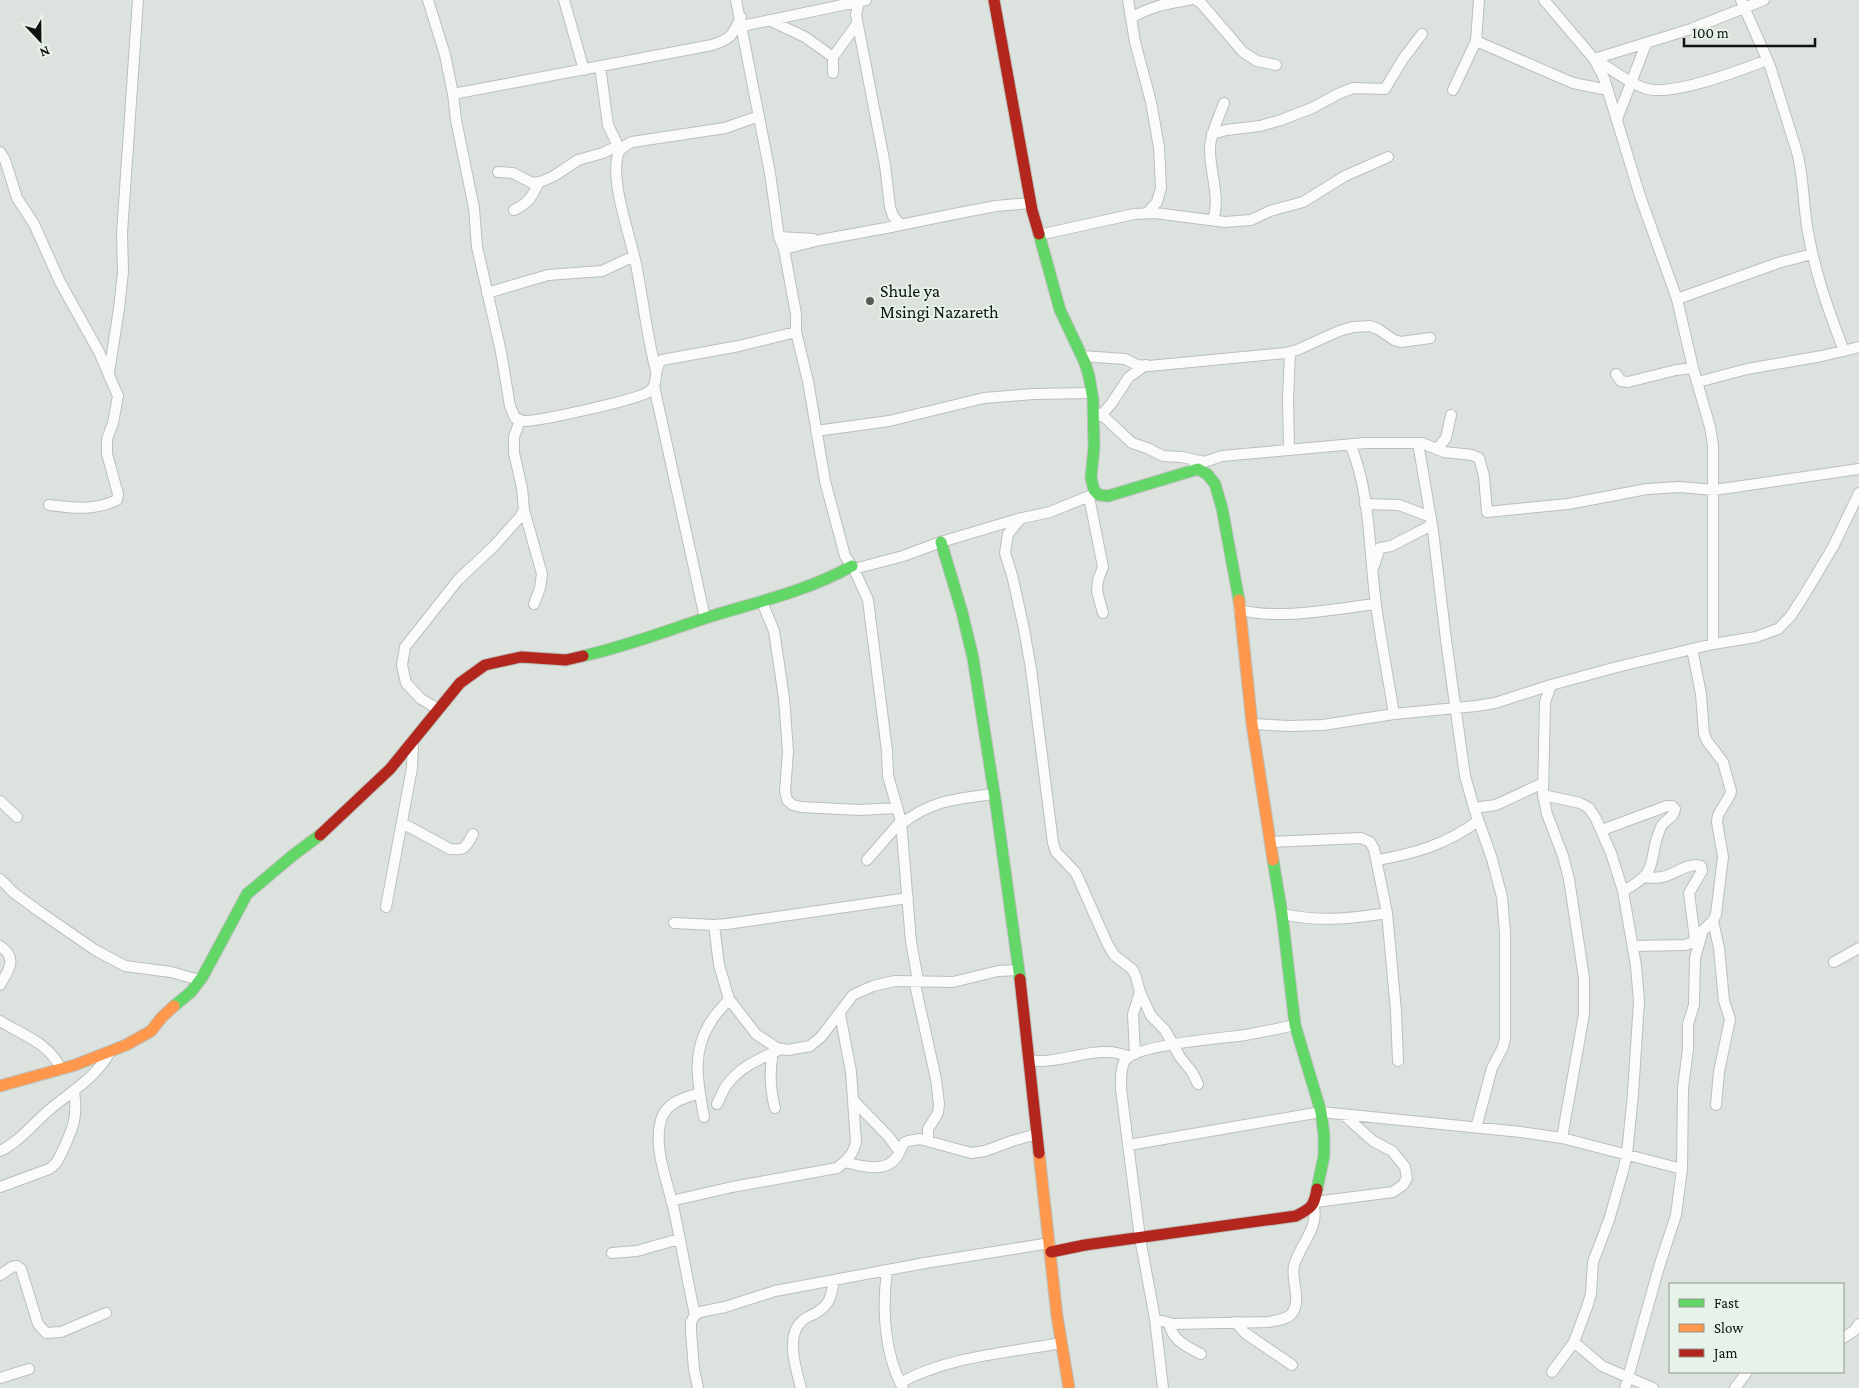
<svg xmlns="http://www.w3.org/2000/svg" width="1859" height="1388" font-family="'Crimson Pro',serif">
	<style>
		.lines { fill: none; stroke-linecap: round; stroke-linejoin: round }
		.street-casing { stroke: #bbc0bc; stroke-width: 12 }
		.fast-casing { stroke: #bbc0bc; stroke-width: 13 }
		.slow-casing { stroke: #bbc0bc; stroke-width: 13 }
		.jam-casing { stroke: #bbc0bc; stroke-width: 13 }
		.street { stroke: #fafbfa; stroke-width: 10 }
		.fast { stroke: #63d668; stroke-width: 11 }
		.slow { stroke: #ff974d; stroke-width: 11 }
		.jam { stroke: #b3261e; stroke-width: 11 }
		.poi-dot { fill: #575b58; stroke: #e7f2e9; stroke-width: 2 }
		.labels { text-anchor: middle; stroke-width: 4; stroke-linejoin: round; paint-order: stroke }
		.poi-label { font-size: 18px; fill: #0f1210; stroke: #e7f2e9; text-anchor: start }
	</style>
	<rect width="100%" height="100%" fill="#dce2dd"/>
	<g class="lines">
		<defs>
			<path id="street" d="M428,0l17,55 8,39 3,26 18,88 3,39 24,105 9,54 5,12c3,1 7,3 11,3 17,-1 112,-21 124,-30 10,-8 2,-22 12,-31l77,-14 57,-14
				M564,0l20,70
				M736,0l34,173 9,64 5,12 12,65v18l12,49 17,100 20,75 9,13 49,-13 38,-14 77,-23 32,-7 47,-19
				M1128,0l7,42 16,60 8,45 2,41 -4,14 -10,11
				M1196,0l5,3 42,49 14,9 19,4
				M1544,0l50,59 10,19 36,118 37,103 16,69 17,59 3,18v199
				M1741,0l29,66 27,86c7,26 6,54 11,80 7,41 21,80 36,119
				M859,1l-3,14 29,150 5,42 3,9 8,9
				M1131,18c19,-11 36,-15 58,-18
				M769,20l36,17 28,20
				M742,26l124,-26
				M1476,41l97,42 35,7
				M1594,59c17,9 32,23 50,29 26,10 97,-18 123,-28
				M1594,59l97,-30 73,-29
				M600,66l8,59 12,25
				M833,73v-16l24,-33
				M1453,90l23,-49 3,-41
				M453,94l259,-49c20,-7 20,-9 29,-28
				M1617,119l29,-75
				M1212,134l14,-4 34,-4 21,-6 31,-12 26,-14 15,-6 32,1 18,-30 19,-25
				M0,152l5,8 12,38 17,26 26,58 39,70 19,44 -5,27 -6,16v15l11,40 -1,6c-23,11 -44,8 -68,5
				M498,172l15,1 19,10 8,-1 14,-6 24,-16 25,-7 14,-7
				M514,210c16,-8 17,-12 25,-28
				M1213,220c8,-24 -4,-48 -3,-73 1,-15 9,-30 14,-44
				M1039,235l95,-21 21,-1 70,9 26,-2 19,-9 33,-9 42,-26 43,-19
				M779,237l34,2
				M784,249l36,-9 66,-12 73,-15 37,-7 35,-3
				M487,293l61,-18 54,-4 32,-15
				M1677,299l101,-36 34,-9
				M1082,356l43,3 12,6 12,1 136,-13 12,-3 42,-19 14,-4 17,-1 8,3 16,11 7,2 29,-4
				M656,371c-9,-35 -13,-71 -20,-107 -6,-29 -26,-82 -18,-110 2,-6 8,-9 14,-12l93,-14 34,-12
				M109,372l10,-63 4,-37 -1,-39 16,-233
				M1616,374l5,7 7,1 48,-12 17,-2
				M1698,382l49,-13 75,-13 37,-9
				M654,386l51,232
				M1101,414l31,29 15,5 16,8 19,1 22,5
				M1096,417l8,-5 7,-8 18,-27 17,-12
				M816,431l73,-10 95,-23 49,-4 59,-1
				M1418,443l15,88 13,109 19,136 9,32 18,51 10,38 3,36v105l-2,9 -11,21 -16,60
				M1350,444c21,48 19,110 26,161 5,36 12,72 18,109
				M1289,449l-1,-50 2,-47
				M1437,449l9,-11 5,-23
				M1192,469l12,-7 18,-6 143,-13h57l22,9 28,3 7,3 5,18 3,36 81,-8 79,-15 33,-2 34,3 145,-21
				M1089,497l14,70 -5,13 -1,11 6,22
				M1365,504l34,1 32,12
				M524,510l18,64 -2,14 -6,16
				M1021,518l-13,16 -3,19 7,22 12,54 7,40 22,174 3,9 20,21 31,70 7,12 19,15 3,7 4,15 -7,22 2,40
				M1374,566l6,-18 11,-2 41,-21
				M854,569l14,31 19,151 1,25 13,45 10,121 7,38
				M762,602l12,29 10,67 4,53 -3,40 2,9 6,5 8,2 58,3 37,-2
				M1239,610c43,10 94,-1 137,-6
				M1692,649l9,45 3,40 3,7 16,21 8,29 -1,4 -12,20 -1,7 6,35 -7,57 -3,7 -14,13
				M438,709l-17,-10 -15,-16 -4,-18 3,-18 53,-67 36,-34 26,-29 4,-7 -2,-22 -8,-35v-16l6,-17
				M1252,724l37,2 34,-1 71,-11 82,-8 19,-3 56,-18
				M1543,795l37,8 9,5 7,11 15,34 12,38 13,75 3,35 -6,93 -6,60 -4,17 -14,49 -16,42 -2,32 -4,13 -13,35 -22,30
				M0,801l17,16
				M1474,808l22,-3 47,-22
				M402,823l48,26c16,2 16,-3 23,-15
				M900,825c32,-25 55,-26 93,-31
				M1602,830l65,-24h5l3,3c-1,9 -10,10 -14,18 -15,33 2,43 -38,64
				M1270,842l91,-4 9,4 4,7 13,64 9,98 2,50
				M867,860l34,-39
				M1377,860c37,-6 70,-16 101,-39
				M0,879l14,14 26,19 55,38 17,9 13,7 46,6 28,8
				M386,907l26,-139 1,-26
				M1282,914c38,8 66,5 105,-1
				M1713,921l6,27 5,53 6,18 -11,53 -3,33
				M674,923l40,2 13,-1 181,-26
				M714,925l5,40 10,34 27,35 21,14 11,2 22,-4 11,-9 32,-42 20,-9 22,-5 58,1 45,-11 21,-1
				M0,946c18,12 9,24 0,39
				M1633,946l52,-1 9,-3 1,-3 -6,-46 13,-22 -1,-5c-13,-4 -27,9 -39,11 -6,1 -12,1 -17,0
				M1834,962l25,-14
				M914,980l22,99 3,25 -1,9 -10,16v12
				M1140,992l11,24 14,14 15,27 12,15 6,12
				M0,1021c23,14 49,22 61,48
				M773,1053c-4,19 -3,36 2,55
				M1029,1060c31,6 70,-18 100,-3
				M853,1100l36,37 10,14
				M717,1104c3,-5 5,-12 9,-18 13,-19 35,-28 55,-37
				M704,1117c-6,-33 -13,-64 6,-94 5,-9 13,-16 19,-24
				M1562,1138l22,-124v-36l-15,-99 -6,-23 -16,-42 -4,-19 2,-93 6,-17 66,-18 96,-23 43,-7 22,-8 12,-12 13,-20 30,-50 26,-54
				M1129,1145l192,-33 200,20 41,6 120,31
				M0,1151c19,-9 33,-27 48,-40 23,-20 46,-31 62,-59
				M845,1162c15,4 40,11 51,-4 3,-4 5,-10 8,-15l4,-2 12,-2 51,14 14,-2 27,-10 25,-7
				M0,1187l49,-18c8,-5 9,-10 14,-19 10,-22 15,-33 11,-58
				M671,1201l61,-14 105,-19c10,-8 16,-13 19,-26l-5,-70 -11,-58
				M1315,1202l78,-10 10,-7 4,-7 -2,-11 -13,-16 -19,-10 -29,-26
				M612,1253l25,-2 42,-12
				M887,1271c-5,37 -3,83 16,117
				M0,1275l12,-8 5,-1 4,3 17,55 8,9 15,-1 45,-19
				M695,1315c-8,-36 -14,-73 -22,-109 -6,-25 -20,-60 -12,-86 5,-18 23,-22 39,-27
				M1155,1319l18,5 96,-2c8,-2 19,-2 24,-10 8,-13 -2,-32 1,-46 5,-21 27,-39 19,-62
				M1235,1322l10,11 47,32
				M1169,1323c3,17 18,24 32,31
				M1843,1338l11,-7 5,-7
				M1574,1342l28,24 51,22
				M0,1378l29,-9
				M900,1383c49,-27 107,-30 161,-40
				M698,1388l-4,-19 -3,-38v-9l4,-7 5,-3 25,-5 50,-16 150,-28 125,-20
				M801,1388c-5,-19 -16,-52 1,-67 4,-4 10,-6 14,-8 15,-9 15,-17 18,-33
				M1163,1388l-8,-69 -15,-81 -19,-149c0,-8 -1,-23 5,-30 11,-13 93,-21 113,-23 19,-3 38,-7 56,-11
				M1625,1388l34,-121 17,-52 6,-46 1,-81 5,-39v-25l6,-19 1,-47 8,-28
				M1735,1388l12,-16"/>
			<path id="fast" d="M1039,234l21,76 25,53 4,13 4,24 1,47 -3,31 3,12 5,5 9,1 90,-27 9,5 8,10 7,24 17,92
				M941,542l21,70 11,46 23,147 24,174
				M583,656c45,-10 88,-27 132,-41 47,-14 94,-25 137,-49
				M1273,860l9,54 13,111 26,87 3,23v21l-7,33
				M174,1006l17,-14 12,-16 44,-82 45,-38 28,-21"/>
			<path id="slow" d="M1239,600l13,124 21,136
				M0,1086l75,-21 51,-20 25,-14 11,-14 12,-11
				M1039,1153l18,163 12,72"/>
			<path id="jam" d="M994,0l38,210 7,24
				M320,835l70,-66 70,-86 25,-18 36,-8 45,3 17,-4
				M1020,979l19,174
				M1051,1252l34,-7 211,-29c15,-8 18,-9 21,-27"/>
		</defs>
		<!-- street casing -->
		<use href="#street" class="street-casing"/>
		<!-- fast casing -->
		<use href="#fast" class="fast-casing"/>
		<!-- slow casing -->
		<use href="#slow" class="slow-casing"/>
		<!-- jam casing -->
		<use href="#jam" class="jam-casing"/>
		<!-- street -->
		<use href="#street" class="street"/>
		<!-- fast -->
		<use href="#fast" class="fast"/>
		<!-- slow -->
		<use href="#slow" class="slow"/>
		<!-- jam -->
		<use href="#jam" class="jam"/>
	</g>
	<!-- markers -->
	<circle class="poi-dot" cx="870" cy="301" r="5"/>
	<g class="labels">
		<!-- poi labels -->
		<g class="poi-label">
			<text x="880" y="297">Shule ya<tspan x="880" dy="21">Msingi Nazareth</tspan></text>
		</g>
	</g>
	<!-- legend -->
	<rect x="1669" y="1283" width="175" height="90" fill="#e7f2e9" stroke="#919892"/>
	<rect x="1679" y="1299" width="25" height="8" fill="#63d668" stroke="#919892"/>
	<text x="1714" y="1308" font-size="15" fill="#0f1210">Fast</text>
	<rect x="1679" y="1324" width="25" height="8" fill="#ff974d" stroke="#919892"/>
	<text x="1714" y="1333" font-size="15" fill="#0f1210">Slow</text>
	<rect x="1679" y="1349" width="25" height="8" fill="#b3261e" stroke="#919892"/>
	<text x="1714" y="1358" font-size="15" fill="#0f1210">Jam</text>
	<!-- north arrow -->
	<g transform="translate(40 40) rotate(158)" stroke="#e7f2e9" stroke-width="4" paint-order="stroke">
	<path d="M0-4L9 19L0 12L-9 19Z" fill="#0f1210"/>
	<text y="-8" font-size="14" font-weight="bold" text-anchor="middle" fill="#0f1210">N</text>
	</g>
	<!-- scale -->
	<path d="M1684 38v8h131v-8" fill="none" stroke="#0f1210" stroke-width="2.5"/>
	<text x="1692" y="38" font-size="15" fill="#0f1210" stroke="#e7f2e9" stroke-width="4" paint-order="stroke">100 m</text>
</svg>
